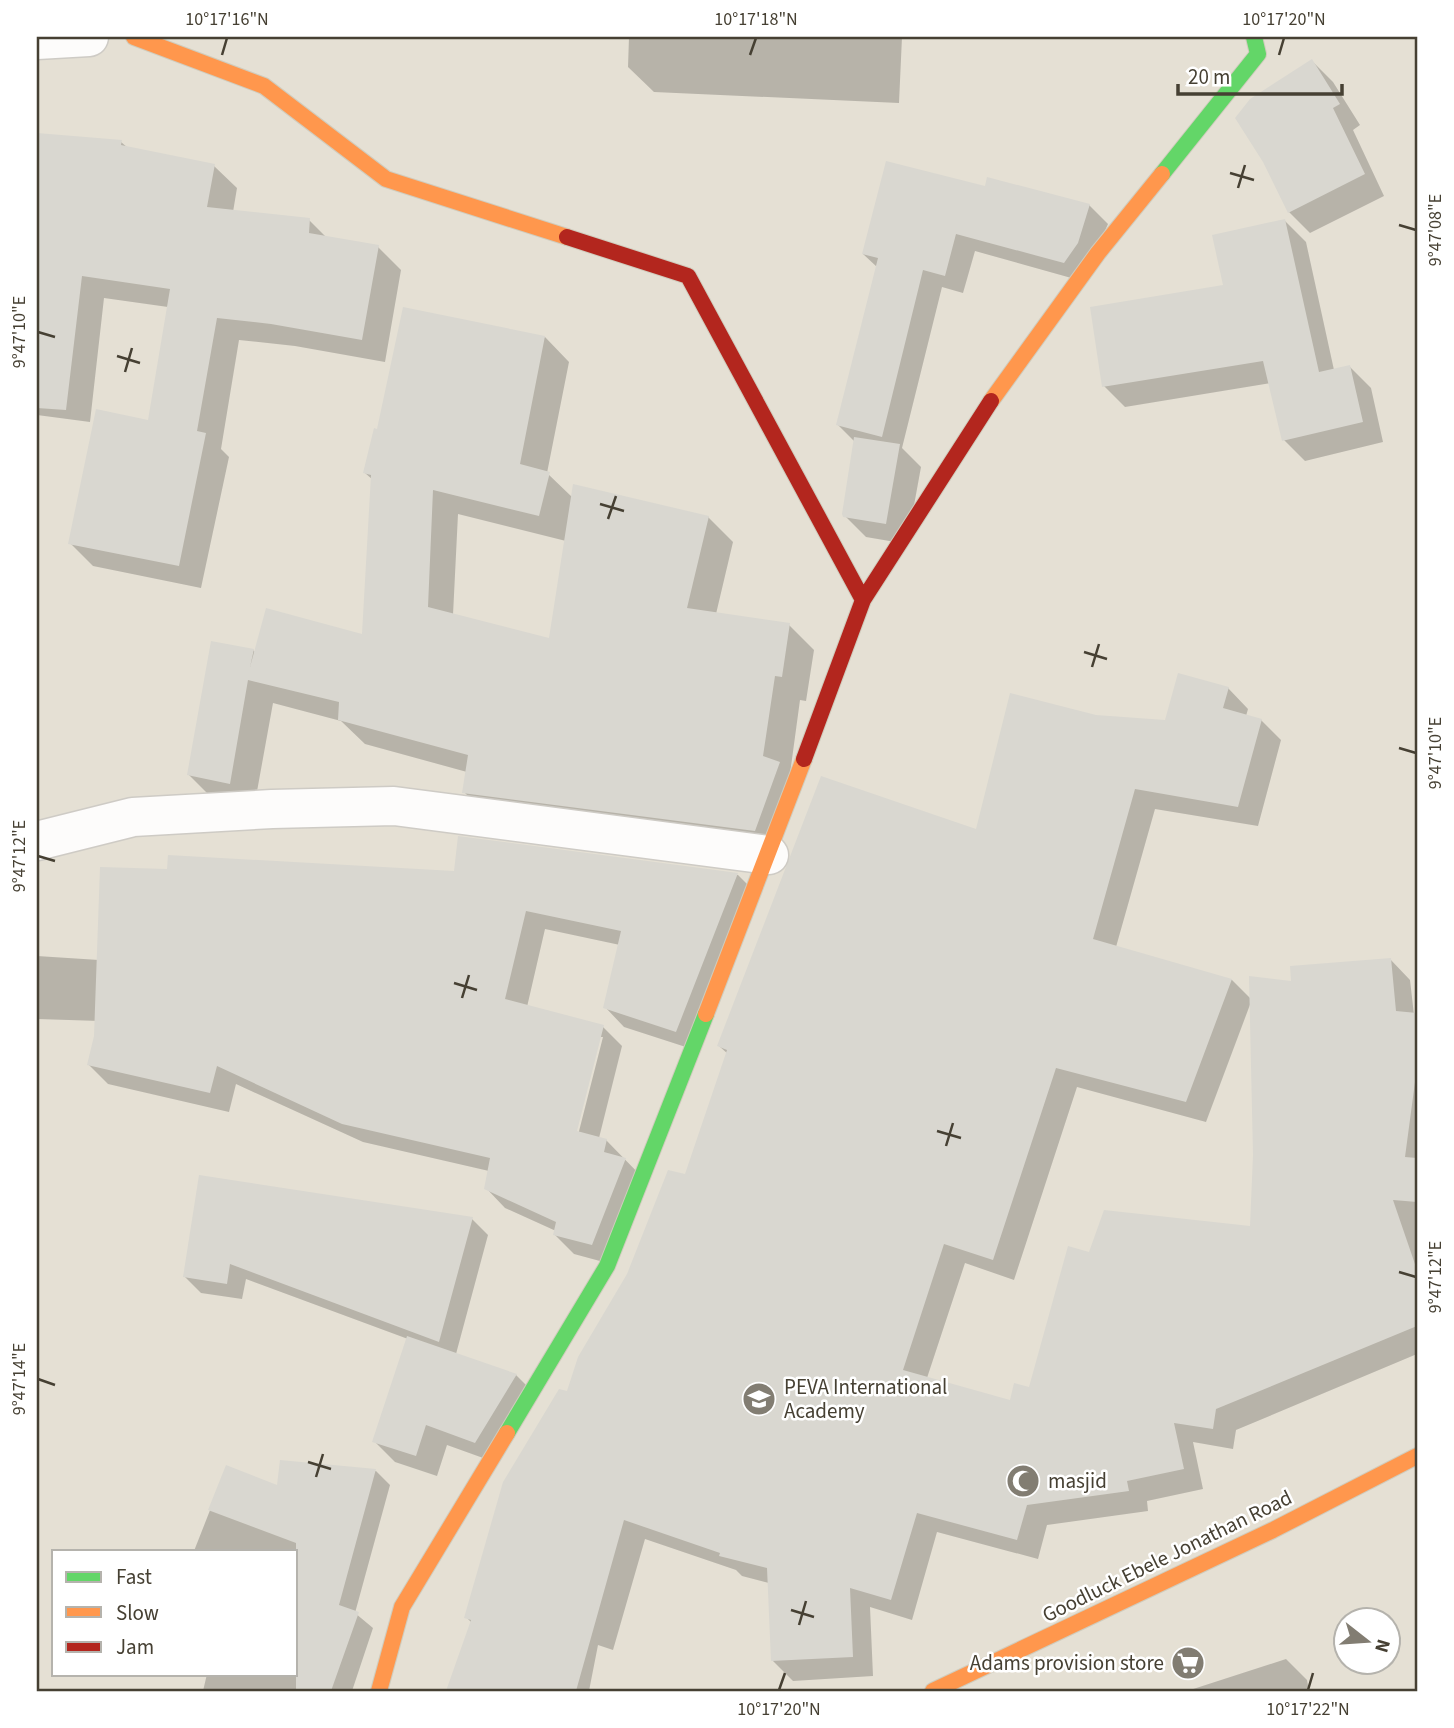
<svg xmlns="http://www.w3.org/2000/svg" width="1454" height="1728" font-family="'Source Sans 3',sans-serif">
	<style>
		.residential { fill: #e5e0d4; fill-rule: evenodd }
		.shadow { fill: #0003; fill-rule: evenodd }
		.building { fill: #d9d7d0 }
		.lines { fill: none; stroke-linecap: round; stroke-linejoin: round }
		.street-casing { stroke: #cecbc5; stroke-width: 41 }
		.fast-casing { stroke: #d0ccbd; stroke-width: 18 }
		.slow-casing { stroke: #d0ccbd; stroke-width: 18 }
		.jam-casing { stroke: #d0ccbd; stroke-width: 18 }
		.street { stroke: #fdfcfb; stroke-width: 38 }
		.fast { stroke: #63d668; stroke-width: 16 }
		.slow { stroke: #ff974d; stroke-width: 16 }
		.jam { stroke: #b3261e; stroke-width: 16 }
		.ticks { fill: none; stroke: #464033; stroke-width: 2.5 }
		.labels { text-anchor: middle; stroke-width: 5; stroke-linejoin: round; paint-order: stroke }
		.poi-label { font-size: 21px; fill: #464033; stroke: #fff; text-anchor: start }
		.street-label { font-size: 21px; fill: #464033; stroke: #fff }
		.neatline { fill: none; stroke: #464033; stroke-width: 2.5 }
		.ticks-label { font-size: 18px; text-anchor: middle; fill: #464033 }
	</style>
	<rect width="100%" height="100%" fill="#f0eee7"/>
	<!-- residential -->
	<path class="residential" d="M37,37h1380v1654h-1380zM54,1551h242v123h-242zM1346,1620h42v42h-42z"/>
	<!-- shadow -->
	<path class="shadow" d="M629,37h273l-3,66 -245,-11 -26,-25z
		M1312,61l21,21 27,43 -7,5 31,66 -74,37 -21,-21z
		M37,134l84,8 7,6 86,18 23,22 -4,24 76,8 18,18 51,9 23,23 -16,92 -90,-16 -56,-6 -18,109 8,8 -28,131 -108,-22 -23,-23 80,-121 18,-115 -64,-9 -14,124 -53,-7z
		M986,189l103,16 19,19 -26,57 -107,-30 -12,42 -21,-6 -40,161 19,19 -14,77 -41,-7 -21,-21 10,-74 -17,-17 39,-158 -14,-13z
		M1285,221l21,21 28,128 16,-3 21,21 12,54 -78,19 -21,-21 -13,-57 -146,24 -21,-21 121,-100z
		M545,337l24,25 -22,111 25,24 136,20 25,25 -17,72 73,11 25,25 -8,51 -6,-1 -21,155 -290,-38 -25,-25 3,-20 -102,-28 -24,-23 -68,-18 -19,105 -40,-8 -25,-25 64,-125 3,3 107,-17 10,-156 -8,-7zM458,514l108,27 -16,100 -97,-26z
		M1228,688l20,21 -2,7 15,4 20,20 -23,86 -103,-17 -39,138 116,33 20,20 41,-17 97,-24 20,21 4,35h3v339l-181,76 -3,19 -40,-7 10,47 -56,12 1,10 -101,14 -9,34 -101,-27 -25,88 -42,-13 3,69 -80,5 -21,-21 -3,-77 -27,-7 -6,-6 -91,-31 -32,111 -15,-5 -9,46h-141l24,-68 -6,-6 102,-223 118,-218 42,-122 -9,-8 258,-215 119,-115 70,6zM1251,1002l3,153 -2,73 -162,26 -59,135 -20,13 -84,-24 38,-115 49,17 63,-193 129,35z
		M460,838l278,37 19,19 -62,156 -71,-23 -19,-20 15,-62 -75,-16 -18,78 76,20 19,19 -23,92 7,2 38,39 -33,85 -37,-10 -19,-19 1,-4 -51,-23 -19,-20 3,-17 -126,-29 -127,-58 -7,28 -121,-28 -19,-19 11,-44 -63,-2v-63l62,4 357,-87zM599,1037h4l-26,102h-4z
		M201,1177l271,42 16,16 -32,119 60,21 21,21 -40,67 -50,-18 -10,31 -42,-14 -21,-21 34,-102 -162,-60 -4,20 -41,-6 -16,-16z
		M227,1467l52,21 97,-17 14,14 -35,128 18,15 -21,63h-149l4,-17h89v-123h-102z
		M1286,1659l21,21 2,11h-122z"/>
	<!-- building -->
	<path class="building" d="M1312,59l28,45 -7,4 32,66 -77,39 -25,-51 -28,-44 15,-19z
		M37,133l85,7 -1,5 94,19 -8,43 103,11 -1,15 70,12 -17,95 -91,-16 -54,-6 -20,113 9,2 -27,133 -111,-22 28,-135 52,11 22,-131 -88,-13 -16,134 -29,-2z
		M886,161l99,25 2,-9 103,27 -12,39 -14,20 -108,-29 -11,42 -22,-6 -41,167 -46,-12 42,-167 -16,-4z
		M1285,219l34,153 31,-7 13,57 -81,19 -19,-80 -161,26 -12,-80 133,-22 -11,-50z
		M403,307l142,29 -25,128 30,8 -11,44 -106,-26 -5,117 121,31 24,-154 136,32 -22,92 103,15 -8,54 -7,-1 -12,80 17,6 -25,69 -293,-38 6,-38 -130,-35 1,-18 -91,-22 -18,104 -43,-9 24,-134 43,8 -4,18 16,-59 96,26 9,-159 -8,-2 11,-45 3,1z
		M854,437l46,7 -14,80 -43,-7 -1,-3z
		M1178,673l51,14 -6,21 39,11 -24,88 -103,-18 -42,150 139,40 -46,123 -130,-34 -63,192 -49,-16 -41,126 107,30 4,-17 15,4 39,-141 21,6 15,-42 146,16 3,-71 -4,-179 42,5 -1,-15 101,-8 5,53 21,2v54l-12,90 12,1v44l-24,-2 24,70v56l-201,83 -3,20 -39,-6 10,46 -57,12 2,10 -102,14 -10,35 -100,-27 -26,87 -41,-12 3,69 -82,4 -4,-93 -48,-12 1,-3 -96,-33 -48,171h-130l25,-71 -7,-2 39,-136 56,-93 8,2 11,-34 49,-83 41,-104 17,4 42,-124 -10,-4 104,-270 155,53 34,-136 86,22 69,5z
		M458,836l280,37 -62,159 -73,-24 18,-77 -95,-20 -21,88 99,26 -27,106 30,8 -3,13 22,6 -34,87 -39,-10 3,-13 -72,-33 6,-31 -148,-34 -125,-58 -7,27 -123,-28 7,-29 6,-169 67,2 1,-14 286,16z
		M199,1175l274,42 -34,125 -209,-78 -3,20 -44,-7z
		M407,1336l110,38 -42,69 -49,-18 -10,31 -44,-14z
		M280,1460l96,9 -37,136 20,7 -28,79h-35v-148l-88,-33 18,-45 51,20z"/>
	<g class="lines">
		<defs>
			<path id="street" d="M37,40l52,-3
				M37,841l96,-24 139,-8 122,-3 375,49"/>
			<path id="fast" d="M1162,174l96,-120 -4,-17
				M507,1433l100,-167 99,-252"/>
			<path id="slow" d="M134,37l130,49 122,93 181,58
				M991,401l107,-148 64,-79
				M706,1014l98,-255
				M379,1691l23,-84 105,-174
				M933,1691l340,-161 144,-74"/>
			<path id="jam" d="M567,237l121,39 175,324
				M804,759l59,-159 128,-199"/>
		</defs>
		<!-- street casing -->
		<use href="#street" class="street-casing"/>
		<!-- fast casing -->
		<use href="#fast" class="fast-casing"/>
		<!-- slow casing -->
		<use href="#slow" class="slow-casing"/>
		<!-- jam casing -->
		<use href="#jam" class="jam-casing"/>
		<!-- street -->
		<use href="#street" class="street"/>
		<!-- fast -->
		<use href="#fast" class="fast"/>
		<!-- slow -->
		<use href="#slow" class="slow"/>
		<!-- jam -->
		<use href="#jam" class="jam"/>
	</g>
	<!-- ticks -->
	<path class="ticks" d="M222,55l5,-17M750,55l6,-17M1279,55l5,-17M1230,173l24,7M1238,188l7,-23M1399,225l17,5M38,332l17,5M117,356l23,7M125,372l7,-24M600,504l24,7M608,519l8,-23M1084,652l23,7M1092,667l7,-23M1399,748l17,5M38,856l17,5M454,983l23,7M462,998l7,-23M937,1131l24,7M946,1146l7,-23M1399,1272l17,5M38,1379l17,6M308,1462l23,7M316,1477l7,-23M791,1610l23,7M799,1625l7,-24M779,1690l6,-17M1308,1690l5,-17"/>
	<!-- icons -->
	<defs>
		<symbol id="school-disc" viewBox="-11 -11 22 22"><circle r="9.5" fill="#827d72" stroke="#fff"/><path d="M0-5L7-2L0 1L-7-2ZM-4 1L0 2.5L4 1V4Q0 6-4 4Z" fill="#fff"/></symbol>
		<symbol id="mosque-disc" viewBox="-11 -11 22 22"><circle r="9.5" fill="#827d72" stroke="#fff"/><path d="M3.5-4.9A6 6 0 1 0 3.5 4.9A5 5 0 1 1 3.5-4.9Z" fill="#fff"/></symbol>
		<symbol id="supermarket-disc" viewBox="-11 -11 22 22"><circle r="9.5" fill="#827d72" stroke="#fff"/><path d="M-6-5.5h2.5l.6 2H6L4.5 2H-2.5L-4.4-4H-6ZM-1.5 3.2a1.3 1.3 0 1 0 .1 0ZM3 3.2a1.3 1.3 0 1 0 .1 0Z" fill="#fff"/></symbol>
	</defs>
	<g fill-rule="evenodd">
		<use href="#school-disc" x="740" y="1380" width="38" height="38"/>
		<use href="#mosque-disc" x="1004" y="1462" width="38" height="38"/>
		<use href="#supermarket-disc" x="1169" y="1644" width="38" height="38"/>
	</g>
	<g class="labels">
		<!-- poi labels -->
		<g class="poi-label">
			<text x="784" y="1394">PEVA International<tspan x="784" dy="24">Academy</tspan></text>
			<text x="1048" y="1488">masjid</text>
			<text x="1164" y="1670" text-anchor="end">Adams provision store</text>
		</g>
		<!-- street labels -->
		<g class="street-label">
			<text transform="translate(1167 1556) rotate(-26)" y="7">Goodluck Ebele Jonathan Road</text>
		</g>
	</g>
	<!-- border -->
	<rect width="1454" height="1728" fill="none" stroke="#ffffff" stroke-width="77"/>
	<!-- legend -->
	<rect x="52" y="1550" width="245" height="126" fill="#ffffff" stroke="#b5b3ad" stroke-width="2"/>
	<rect x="66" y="1572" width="35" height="10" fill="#63d668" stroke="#b5b3ad" stroke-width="2"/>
	<text x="116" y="1584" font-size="21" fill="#464033">Fast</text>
	<rect x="66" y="1607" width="35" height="10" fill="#ff974d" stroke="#b5b3ad" stroke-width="2"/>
	<text x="116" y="1620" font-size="21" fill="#464033">Slow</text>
	<rect x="66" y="1642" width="35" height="10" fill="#b3261e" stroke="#b5b3ad" stroke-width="2"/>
	<text x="116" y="1654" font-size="21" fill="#464033">Jam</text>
	<!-- north arrow -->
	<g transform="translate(1367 1641) rotate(107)"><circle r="33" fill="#ffffff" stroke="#b5b3ad" stroke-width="2"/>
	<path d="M0-5L12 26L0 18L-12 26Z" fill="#827d72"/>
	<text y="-10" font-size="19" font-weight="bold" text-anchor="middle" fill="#464033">N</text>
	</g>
	<!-- scale -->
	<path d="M1178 84v10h164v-10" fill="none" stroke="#464033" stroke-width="3.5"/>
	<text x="1188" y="84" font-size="21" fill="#464033" stroke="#ffffff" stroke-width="5" paint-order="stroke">20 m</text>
	<rect x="38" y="38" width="1378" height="1652" class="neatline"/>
	<g class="ticks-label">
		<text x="227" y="25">10°17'16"N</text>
		<text x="756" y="25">10°17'18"N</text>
		<text x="1284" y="25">10°17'20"N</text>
		<text transform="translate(1435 230) rotate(-90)" y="6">9°47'08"E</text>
		<text transform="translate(19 332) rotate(-90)" y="6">9°47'10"E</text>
		<text transform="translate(1435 753) rotate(-90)" y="6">9°47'10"E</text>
		<text transform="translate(19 856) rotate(-90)" y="6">9°47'12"E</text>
		<text transform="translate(1435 1277) rotate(-90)" y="6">9°47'12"E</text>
		<text transform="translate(19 1379) rotate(-90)" y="6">9°47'14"E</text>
		<text x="779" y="1715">10°17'20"N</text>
		<text x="1308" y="1715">10°17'22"N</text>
	</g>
</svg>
